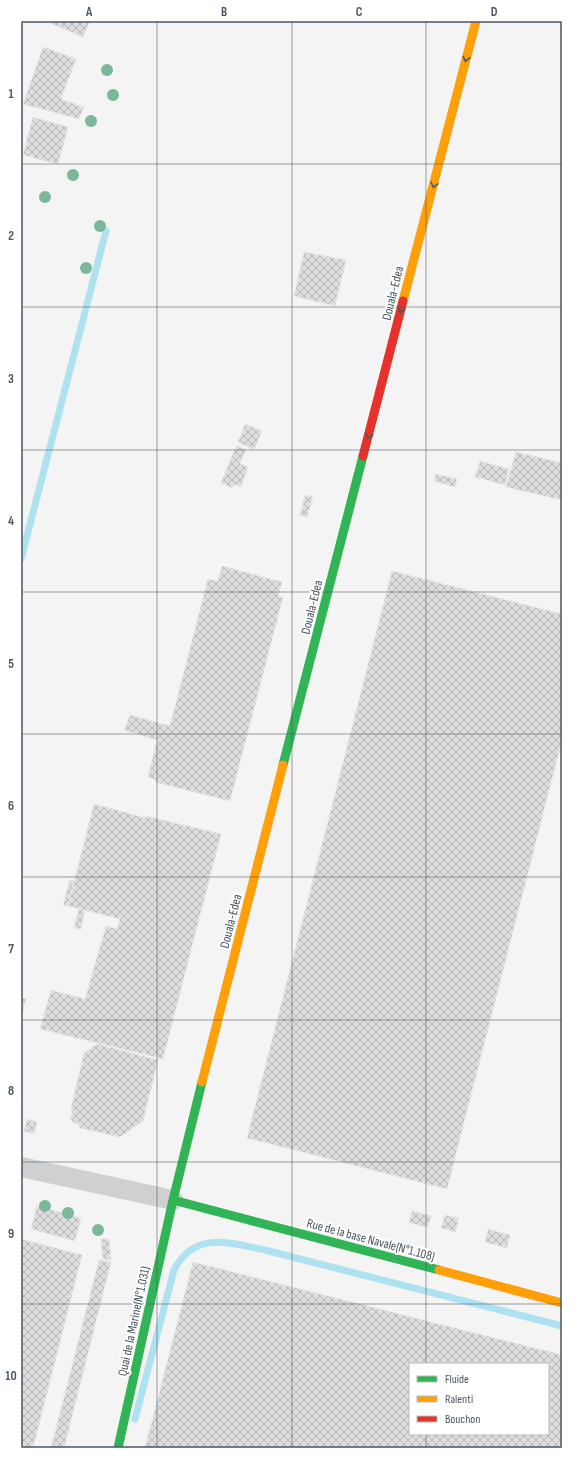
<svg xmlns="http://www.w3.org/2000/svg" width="583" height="1469" font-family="'Sofia Sans Condensed',sans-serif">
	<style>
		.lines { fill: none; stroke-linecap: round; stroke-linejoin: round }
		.stream { stroke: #aee2f0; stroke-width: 7 }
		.building { fill: url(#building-cross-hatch); stroke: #e5e6e7; fill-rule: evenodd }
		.street { stroke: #ced0d2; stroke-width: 20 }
		.fast { stroke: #30b455; stroke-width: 9 }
		.slow { stroke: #ff9f0a; stroke-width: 9 }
		.jam { stroke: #e5322d; stroke-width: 9 }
		.tree { fill: #7ab899 }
		.oneway { stroke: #495b60 }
		.grid { fill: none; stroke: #4a5661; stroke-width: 1; stroke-opacity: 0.55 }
		.labels { text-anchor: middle; stroke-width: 4; stroke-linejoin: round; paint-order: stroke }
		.street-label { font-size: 13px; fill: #4a5661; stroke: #fff }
		.neatline { fill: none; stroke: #4a5661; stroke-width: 1.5 }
		.grid-label { font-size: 13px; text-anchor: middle; font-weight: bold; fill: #4a5661 }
	</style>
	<defs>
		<pattern id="building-cross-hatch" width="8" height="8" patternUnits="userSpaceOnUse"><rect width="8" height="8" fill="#ddddde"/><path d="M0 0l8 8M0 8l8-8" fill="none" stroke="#b5b6b7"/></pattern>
	</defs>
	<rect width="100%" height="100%" fill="#f4f4f4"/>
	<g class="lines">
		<!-- stream -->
		<path class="stream" d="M21,559l85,-328
			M135,1419l39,-149c21,-40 56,-27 91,-20l297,76"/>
	</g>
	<!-- building -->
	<path class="building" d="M51,21h39l-7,16 -33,-14z
		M43,47l33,12 -15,40 23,8 -5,12 -56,-15z
		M33,117l35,10 -10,37 -35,-9z
		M304,252l42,8 -11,46 -41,-10z
		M245,424l17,7 -8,19 -16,-8z
		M236,446l10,3 -6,15 8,3 -7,20 -7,-3 -2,4 -11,-5z
		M516,452l46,11v37l-56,-13z
		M480,461l29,8 -4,16 -30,-8z
		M436,474l21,5 -2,8 -21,-6z
		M305,495l8,2 -6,20 -7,-2z
		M222,566l60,16 -4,14 5,1 -53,204 -75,-19 1,-2 -8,-3 9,-37 -33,-10 6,-15 40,11 38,-147 10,2z
		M392,571l170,43v126l-115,449 -200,-51z
		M94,804l52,14v-2l75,18 -58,225 -123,-30 11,-39 34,9 21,-73 11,3 3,-10 -52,-13z
		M70,880l4,1 -6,25 -5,-1z
		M79,908l6,2 -4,19 -7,-1z
		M21,998l5,1 -5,18z
		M97,1044l61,16 -15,61 -23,16 -40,-9 -2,-5h-4l-3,-3v-5l2,-3 -2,-4 13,-55z
		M27,1119l10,3 -3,12 -10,-3z
		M37,1206l44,12 -6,23 -44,-12z
		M412,1211l19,5 -3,11 -19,-4z
		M445,1215l14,3 -4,14 -14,-4z
		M488,1229l22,6 -3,13 -22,-6z
		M21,1239l61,16 -49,193h-12z
		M101,1239h8l2,20 -8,1z
		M99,1260l12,2 -47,186h-13z
		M193,1262l369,93v93h-417zM410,1364h138v70h-138z"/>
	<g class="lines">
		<!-- street -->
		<path class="street" d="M21,1167l152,33"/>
		<!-- fast -->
		<path class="fast" d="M283,765l80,-309
			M173,1200l266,70
			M118,1448l55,-248 29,-118"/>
		<!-- slow -->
		<path class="slow" d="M403,301l73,-280
			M202,1082l81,-317
			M439,1270l123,33"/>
		<!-- jam -->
		<path class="jam" d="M363,456l40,-155"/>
	</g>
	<!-- trees -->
	<g class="tree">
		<circle cx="107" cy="70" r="6"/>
		<circle cx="113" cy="95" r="6"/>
		<circle cx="91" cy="121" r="6"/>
		<circle cx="73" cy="175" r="6"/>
		<circle cx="45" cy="197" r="6"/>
		<circle cx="100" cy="226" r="6"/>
		<circle cx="86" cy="268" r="6"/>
		<circle cx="45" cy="1206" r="6"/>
		<circle cx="68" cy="1213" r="6"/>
		<circle cx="98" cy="1230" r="6"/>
	</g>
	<!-- one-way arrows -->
	<defs><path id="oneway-chevron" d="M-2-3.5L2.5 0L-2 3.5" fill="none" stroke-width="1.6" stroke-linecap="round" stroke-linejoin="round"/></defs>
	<g class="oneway">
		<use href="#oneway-chevron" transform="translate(466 59) rotate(104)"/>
		<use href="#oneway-chevron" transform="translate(434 185) rotate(104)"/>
		<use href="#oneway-chevron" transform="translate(401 310) rotate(104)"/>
		<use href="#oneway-chevron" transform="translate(369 436) rotate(104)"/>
	</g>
	<!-- grid -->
	<path class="grid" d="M157,21v1427M292,21v1427M426,21v1343M21,164h541M21,307h541M21,450h541M21,592h541M21,734h541M21,877h541M21,1020h541M21,1162h541M21,1304h541M426,1434v14"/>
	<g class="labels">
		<!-- street labels -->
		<g class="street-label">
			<text transform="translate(392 293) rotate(-76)" y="5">Douala-Edea</text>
			<text transform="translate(311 607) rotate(-76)" y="5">Douala-Edea</text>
			<text transform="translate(230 921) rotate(-76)" y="5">Douala-Edea</text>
			<text transform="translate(371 1239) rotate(15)" y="5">Rue de la base Navale(N°1.108)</text>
			<text transform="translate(133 1321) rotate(-78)" y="5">Quai de la Marine(N°1.031)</text>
		</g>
	</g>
	<!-- border -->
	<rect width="583" height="1469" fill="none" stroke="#ffffff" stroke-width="44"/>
	<!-- legend -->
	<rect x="409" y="1363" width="140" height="72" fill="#ffffff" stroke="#b7bbc0"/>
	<rect x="417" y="1376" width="20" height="6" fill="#30b455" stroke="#b7bbc0"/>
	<text x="445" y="1383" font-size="12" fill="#4a5661">Fluide</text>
	<rect x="417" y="1396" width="20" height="6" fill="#ff9f0a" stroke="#b7bbc0"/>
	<text x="445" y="1403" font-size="12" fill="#4a5661">Ralenti</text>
	<rect x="417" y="1416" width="20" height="6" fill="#e5322d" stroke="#b7bbc0"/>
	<text x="445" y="1423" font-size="12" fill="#4a5661">Bouchon</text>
	<rect x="22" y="22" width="539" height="1425" class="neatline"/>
	<g class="grid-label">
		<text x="89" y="16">A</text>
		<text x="224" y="16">B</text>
		<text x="359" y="16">C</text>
		<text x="494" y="16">D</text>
		<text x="11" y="98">1</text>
		<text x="11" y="240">2</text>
		<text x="11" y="383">3</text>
		<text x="11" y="525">4</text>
		<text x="11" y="668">5</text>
		<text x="11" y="810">6</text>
		<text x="11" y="953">7</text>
		<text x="11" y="1095">8</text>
		<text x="11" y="1238">9</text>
		<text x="11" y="1380">10</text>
	</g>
</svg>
